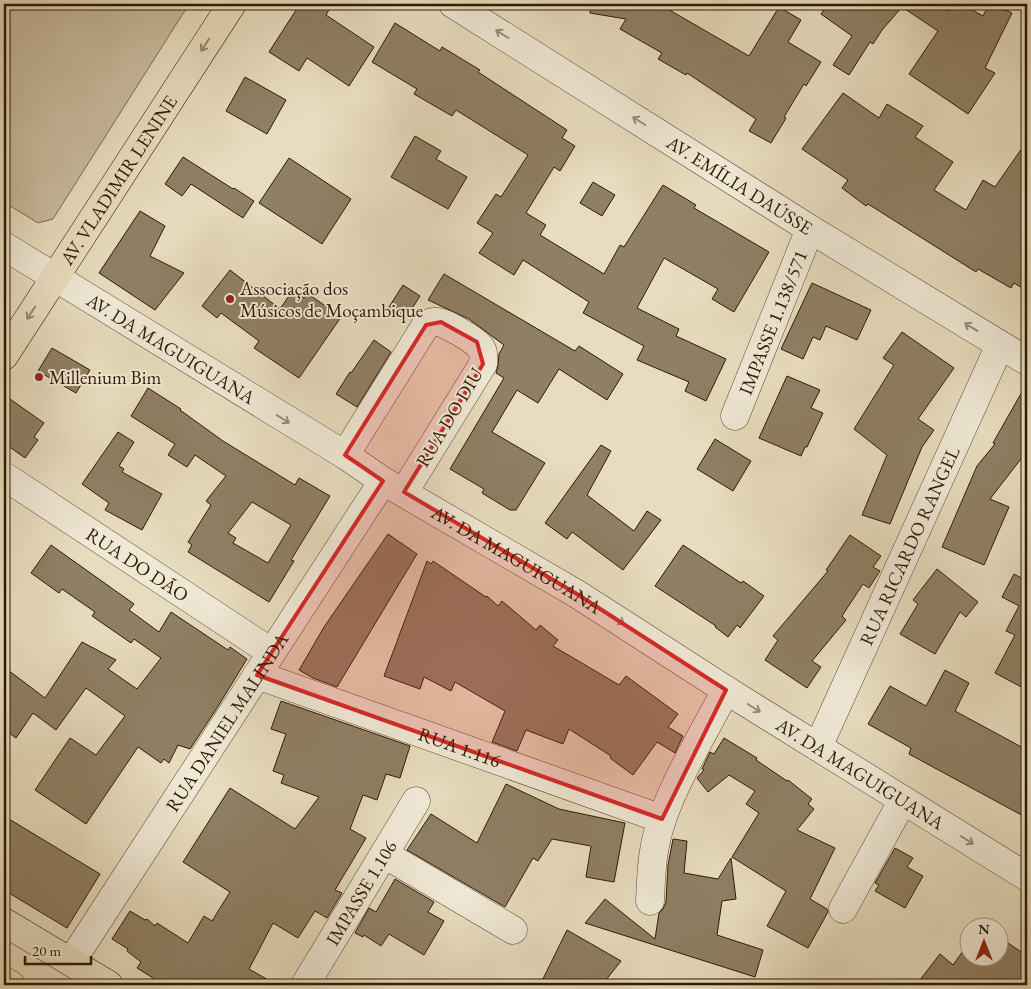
<svg xmlns="http://www.w3.org/2000/svg" width="1031" height="989" font-family="'EB Garamond',serif">
	<style>
		.green { fill: #c8bb9e; stroke: #7c6a50 }
		.building { fill: #8f7f64; stroke: #2f1a03; fill-rule: evenodd }
		.lines { fill: none; stroke-linecap: round; stroke-linejoin: round }
		.minor-casing { stroke: #5d4a32; stroke-width: 29 }
		.major-casing { stroke: #2f1a03; stroke-width: 29 }
		.minor { stroke: #efe8d5; stroke-width: 28 }
		.major { stroke: #e7dcbe; stroke-width: 28 }
		.oneway { stroke: #998b76 }
		.oneway2 { stroke: #94856a }
		.marked { fill: #d62828; fill-opacity: 0.2; stroke: #d62828; stroke-width: 4; stroke-linejoin: round }
		.poi-dot { fill: #8f2418; stroke: #efe8d5; stroke-width: 2 }
		.labels { text-anchor: middle; stroke-width: 4; stroke-linejoin: round; paint-order: stroke }
		.street-label { font-size: 19px; fill: #2f1a03; stroke: #efe8d5 }
		.poi-label { font-size: 19px; fill: #2f1a03; stroke: #efe8d5; text-anchor: start }
	</style>
	<rect width="100%" height="100%" fill="#e7dcbe"/>
	<filter id="stains"><feTurbulence type="fractalNoise" baseFrequency=".004" numOctaves="4"/><feColorMatrix values="0 0 0 0 .2 0 0 0 0 .09 0 0 0 0 .02 0 0 0 .5 -.17"/></filter>
	<radialGradient id="worn" r=".72"><stop offset=".6" stop-color="#630" stop-opacity="0"/><stop offset="1" stop-color="#630" stop-opacity=".3"/></radialGradient>
	<!-- green -->
	<path class="green" d="M4,4h185l-136,215 -15,4 -34,-21z"/>
	<!-- building -->
	<path class="building" d="M300,4h32l-6,11 48,32 -25,39 -42,-28 -8,13 -30,-19z
		M591,4h68l90,52 30,-49 22,13 -13,22 33,20 -15,24 -2,-2 -20,33 2,1 -15,25 -22,-12 7,-12 -69,-46 -1,2 -28,-16 4,-6 -42,-24 6,-10 -36,-6z
		M828,4h109l11,7 4,-7h9l22,12 6,-12h3l20,9 -27,55 10,5 -27,41 -59,-40 29,-43 -36,-24 -20,23 -9,14 -3,-2 -21,33 -16,-10 19,-29 -31,-22z
		M395,23l45,28 2,-4 38,23 -2,2 89,58 -5,8 13,8 -15,25 -6,-4 -28,46 20,12 -6,10 64,39 16,-29 4,2 39,-62 33,20 -2,3 75,44 -35,60 -22,-13 6,-10 -54,-31 -27,50 42,21 -3,7 50,23 -20,42 -21,-10 4,-9 -52,-22 7,-14 -61,-33 6,-11 -66,-42 -9,15 -35,-22 14,-20 -16,-10 19,-29 5,3 27,-42 -72,-45 -4,6 -38,-22 3,-5 -45,-27z
		M245,77l41,23 -19,34 -41,-23z
		M843,93l36,25 8,-14 36,22 -8,11 38,25 -19,28 32,20 17,-30 12,7 32,-46v150l-13,-8 -3,5 -33,-19 -2,3 -108,-68 -2,2 -24,-18 6,-8 -46,-31z
		M415,136l26,15 -5,8 31,18 -19,32 -57,-32z
		M183,157l50,32 1,-1 20,13 -11,17 -52,-34 -9,12 -17,-12z
		M289,158l62,41 -29,45 -63,-41z
		M593,182l22,13 -13,21 -22,-13z
		M140,211l25,15 -15,30 34,17 -29,37 -56,-37z
		M230,270l50,39 13,-19 11,8 3,-5 34,24 -42,61 -45,-30 5,-7 -38,-28 -4,5 -15,-12z
		M444,274l131,77 4,-5 44,28 -16,26 -48,-31 -21,34 -21,-13 -25,42 53,31 -29,47h-6l-28,-17 2,-4 -34,-20 54,-91 -8,-5 2,-7 1,-12 5,-9 -35,-26 -41,-19z
		M812,283l59,27 -14,30 -31,-14 -6,14 -7,-3 -10,22 -22,-10z
		M403,285l17,11 -16,25 -17,-11z
		M902,332l52,36 -36,51 16,11 -12,17 -32,77 -28,-9 25,-60 -33,-26 40,-64 -11,-7z
		M374,340l17,12 -34,55 -21,-13 14,-22 1,1z
		M52,348l38,22 -14,23 -38,-22z
		M787,376l33,14 -9,18 12,5 -16,34h-2l-4,9 -42,-18z
		M1027,383v68l-37,48 19,8 -25,58 -42,-18 35,-81 18,-22 -2,-1z
		M148,388l33,21 -1,1 43,31 72,44 4,-7 31,18 -39,64 3,1 -25,41 -81,-50 4,-7 -4,-3 23,-37 -5,-4 20,-25 -31,-21 -8,12 -19,-12 7,-11 -44,-28zM252,502l39,23 -23,38 -35,-20 3,-5 -8,-5z
		M10,399l34,24 -10,14 4,3 -13,18 -21,-15v-34z
		M118,432l16,10 -15,24 5,3 -2,3 40,22 -20,36 -37,-20 4,-7 -27,-19z
		M715,439l36,22 -18,30 -36,-22z
		M601,445l10,6 -24,44 47,36 13,-20 14,9 -38,50 -51,-38 -5,7 -22,-16z
		M388,534l29,20 -80,133 -24,-9 -14,-8 25,-43z
		M850,535l31,21 -8,11 7,4 -11,17 -6,-4 -21,32 4,4 -34,41 9,6 -14,21 -42,-28 13,-20 -5,-4 55,-65 -2,-1z
		M51,545l83,59 -5,6 30,22 12,-20 57,38 2,-3 17,12 -30,49 -27,41 -12,-4 -9,18 -5,-4 -3,4 -23,-16 -52,77 -51,-34 35,-52 26,17 29,-39 -39,-28 -30,42 -23,-17 -17,25 -12,-9v-62l41,31 37,-56 34,18 -8,9 29,20 24,-31 -27,-19 -3,4 -39,-27 3,-4 -33,-23 -3,4 -28,-20z
		M683,545l58,38 2,-2 21,15 -24,32 -3,-3 -9,12 -13,-10 1,-1 -61,-40z
		M427,561l4,3 2,-3 53,36 1,-1 11,10 4,-5 34,29 4,-5 18,15 -5,6 66,39 7,-9 52,38 -10,13 15,9 -8,17 -18,-11 -24,33 -23,-17 1,-2 -42,-27 -6,15 -37,-14 -9,21 -25,-9 13,-31 -50,-29 -4,9 -27,-14 -4,12 -36,-13z
		M937,569l41,33 -12,15 -6,-5 -25,42 -35,-20 18,-30 -5,-4z
		M1014,574l13,7v109l-32,-17 20,-38 -9,-4 13,-25 -17,-9z
		M945,670l24,13 -14,28 72,39v68l-118,-64 2,-6 -43,-24 22,-38 36,20z
		M281,701l129,45 -10,32 -14,-4 -9,26 -14,-5 -13,34 16,9 -31,52 7,3 -15,25 -12,-7 -17,27 -25,-15 -24,46 28,16h-113l-27,-17 4,-6 -14,-11 1,-2 -16,-10 18,-28 15,9 2,-1 8,7 2,-3 31,20 16,-27 8,5 18,-29 -47,-30 47,-74 65,41 24,-32 -38,-14 3,-8 -11,-4 13,-37 -15,-5z
		M724,738l33,20 -1,2 31,21 1,-1 24,19 -4,5 6,5 -17,21 38,18 -25,51 17,10 1,3 -20,36 -41,-22 19,-35 -54,-34 27,-44 -13,-9 9,-13 -26,-16 -21,17 -11,-14 7,-8 -2,-1 8,-17 4,2z
		M506,784l53,25 66,14 -11,59 -28,-5 5,-31 -39,-7 -14,22 -5,-3 -28,49 -98,-57 24,-36 46,29z
		M4,816l96,58 -33,54 -63,-38z
		M673,839l14,2 -3,32 34,6 13,-21 5,41 -14,2 -5,34 46,15 -8,27 -170,-54 20,-24 50,40 4,-26 4,-4 3,-7 2,-37z
		M895,848l18,10 -6,9 16,9 -18,32 -30,-17 4,-6 -4,-2z
		M395,879l39,23 -6,10 16,9 -20,34 -35,-21 -8,12 -17,-11 -1,2 -8,-4 14,-25 7,4z
		M567,930l54,31 -19,24h-62z
		M998,936l29,20v29h-111l24,-31 13,11 15,-21v12h30z"/>
	<g class="lines">
		<defs>
			<g id="minor">
				<path id="s1" d="M453,4l357,225 217,132"/>
				<path id="s2" d="M4,246l341,209 38,26 194,113 149,96 301,187"/>
				<path id="s3" d="M735,416l75,-187"/>
				<path d="M345,455l81,-130c4,-3 7,-4 12,-3 8,1 39,19 43,26 3,5 3,10 2,16l-79,128"/>
				<path id="s4" d="M4,476l267,176"/>
				<path id="s5" d="M257,675l405,144"/>
				<path id="s6" d="M818,747l182,-402"/>
				<path d="M384,854l129,76"/>
				<path d="M650,901c1,-16 1,-34 4,-50 8,-52 48,-114 72,-161"/>
				<path d="M843,909l60,-109"/>
				<path id="s7" d="M71,962l312,-481"/>
				<path id="s8" d="M305,985l111,-184"/>
			</g>
			<g id="major">
				<path id="s9" d="M4,356l228,-352"/>
				<path d="M4,922l105,63"/>
				<path d="M4,981l7,4"/>
			</g>
		</defs>
		<!-- minor casing -->
		<use href="#minor" class="minor-casing"/>
		<!-- major casing -->
		<use href="#major" class="major-casing"/>
		<!-- minor -->
		<use href="#minor" class="minor"/>
		<!-- major -->
		<use href="#major" class="major"/>
	</g>
	<!-- one-way arrows -->
	<defs><path id="oneway-shaft" d="M-6 0H5M1.5-3L5.5 0L1.5 3" fill="none" stroke-width="1.6" stroke-linecap="round" stroke-linejoin="round" transform="scale(1.25)"/></defs>
	<g class="oneway">
		<use href="#oneway-shaft" transform="translate(502 34) rotate(-148)"/>
		<use href="#oneway-shaft" transform="translate(639 121) rotate(-148)"/>
		<use href="#oneway-shaft" transform="translate(971 327) rotate(-149)"/>
		<use href="#oneway-shaft" transform="translate(283 419) rotate(32)"/>
		<use href="#oneway-shaft" transform="translate(618 620) rotate(32)"/>
		<use href="#oneway-shaft" transform="translate(754 708) rotate(32)"/>
		<use href="#oneway-shaft" transform="translate(967 840) rotate(32)"/>
	</g>
	<g class="oneway2">
		<use href="#oneway-shaft" transform="translate(205 45) rotate(123)"/>
		<use href="#oneway-shaft" transform="translate(31 313) rotate(123)"/>
	</g>
	<!-- marked area -->
	<path class="marked" d="M441,322l36,20 6,22 -79,128 173,102 149,96 -64,129 -405,-144 126,-194 -38,-26 81,-130z"/>
	<!-- markers -->
	<g class="poi-dot">
		<circle cx="230" cy="299" r="5"/>
		<circle cx="39" cy="377" r="5"/>
	</g>
	<g class="labels">
		<!-- street labels -->
		<g class="street-label">
			<text dy="7" stroke="none"><textPath href="#s9" startOffset="210">AV. VLADIMIR LENINE</textPath></text>
			<text dy="7" stroke="none"><textPath href="#s1" startOffset="339">AV. EMÍLIA DAÚSSE</textPath></text>
			<text dy="7" stroke="none"><textPath href="#s3" startOffset="101">IMPASSE 1.138/571</textPath></text>
			<text dy="7" stroke="none"><textPath href="#s2" startOffset="196">AV. DA MAGUIGUANA</textPath></text>
			<text transform="translate(449 417) rotate(-59)" y="7">RUA DO DIU</text>
			<text dy="7" stroke="none"><textPath href="#s6" startOffset="221">RUA RICARDO RANGEL</textPath></text>
			<text dy="7" stroke="none"><textPath href="#s2" startOffset="601">AV. DA MAGUIGUANA</textPath></text>
			<text dy="7" stroke="none"><textPath href="#s4" startOffset="160">RUA DO DÃO</textPath></text>
			<text dy="7" stroke="none"><textPath href="#s7" startOffset="286">RUA DANIEL MALINDA</textPath></text>
			<text dy="7" stroke="none"><textPath href="#s5" startOffset="215">RUA 1.116</textPath></text>
			<text dy="7" stroke="none"><textPath href="#s2" startOffset="1006">AV. DA MAGUIGUANA</textPath></text>
			<text dy="7" stroke="none"><textPath href="#s8" startOffset="108">IMPASSE 1.106</textPath></text>
		</g>
		<!-- poi labels -->
		<g class="poi-label">
			<text x="240" y="295">Associação dos<tspan x="240" dy="22">Músicos de Moçambique</tspan></text>
			<text x="49" y="384">Millenium Bim</text>
		</g>
	</g>
	<!-- margin -->
	<rect width="1031" height="989" fill="none" stroke="#e7dcbe" stroke-width="20"/>
	<rect x="5" y="5" width="1021" height="979" fill="none" stroke="#2f1a03" stroke-width="2.5"/>
	<rect x="10" y="10" width="1011" height="969" fill="none" stroke="#2f1a03"/>
	<!-- north arrow -->
	<g transform="translate(984 942)"><circle r="24" fill="#efe8d5" stroke="#a29681"/>
	<path d="M0-4L9 19L0 12L-9 19Z" fill="#8f2418"/>
	<text y="-8" font-size="14" font-weight="bold" text-anchor="middle" fill="#2f1a03">N</text>
	</g>
	<!-- scale -->
	<path d="M25 956v8h66v-8" fill="none" stroke="#2f1a03" stroke-width="2.5"/>
	<text x="32" y="956" font-size="15" fill="#2f1a03" stroke="#efe8d5" stroke-width="4" paint-order="stroke">20 m</text>
	<rect width="100%" height="100%" filter="url(#stains)"/>
	<rect width="100%" height="100%" fill="url(#worn)"/>
</svg>
